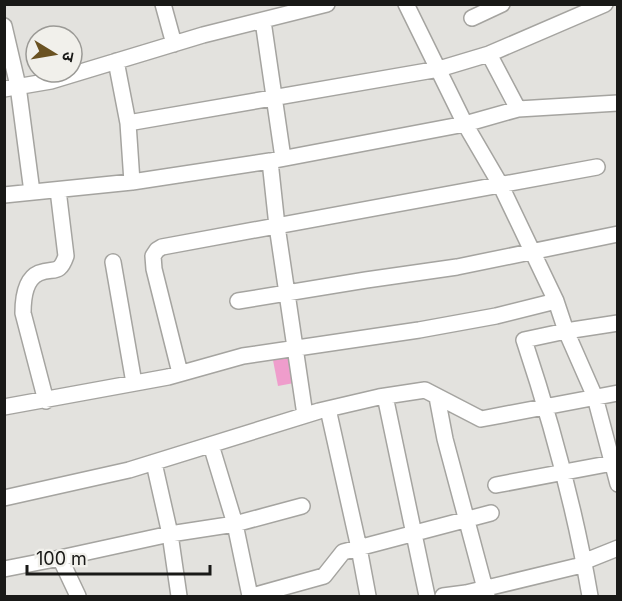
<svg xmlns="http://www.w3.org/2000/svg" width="622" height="601" font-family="Inter,'Noto Sans Devanagari',sans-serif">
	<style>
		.building { fill: #ef9dcc }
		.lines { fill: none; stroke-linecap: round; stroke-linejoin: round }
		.street-casing { stroke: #a5a4a0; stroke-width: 18 }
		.street { stroke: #fff; stroke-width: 15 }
	</style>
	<rect width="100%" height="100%" fill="#e3e2de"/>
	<!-- building -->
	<path class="building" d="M288,352l6,31 -16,3 -6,-31z"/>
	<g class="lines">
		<defs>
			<path id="street" d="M163,4l11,40
				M406,4l59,120 35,60 56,117 10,30 29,66 23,87
				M472,18l30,-14
				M263,21l20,137
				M4,26l14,60 14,106
				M489,54l29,55
				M116,61l12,62 4,59
				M4,89l47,-8 152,-46 124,-31
				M128,123l311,-54 50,-15 116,-50
				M270,161l7,65 28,189
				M4,195l128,-13 138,-21 195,-37 53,-15 100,-6
				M113,262l21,121
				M238,301l128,-21 91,-13 161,-33
				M180,373l-26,-104 -1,-13 4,-6 5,-3 435,-80
				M385,396l42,200
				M437,397l8,42 42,157
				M46,401l-23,-88c0,-14 2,-34 16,-40 15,-6 20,3 27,-17l-8,-66
				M4,407l164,-30 75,-21 176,-26 77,-14 60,-15
				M328,409l31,139 9,48
				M211,445l24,79 15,72
				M154,463l16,71 9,62
				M496,485l122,-23
				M4,498l125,-28 190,-59 60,-14 46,-7 56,29 137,-26
				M60,558l110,-24 65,-10 67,-18
				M4,569l56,-11 18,38
				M252,596l72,-20 19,-24 148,-39
				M443,596l23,-3 112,-27 10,-6 30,-12
				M590,596c-15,-87 -38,-172 -66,-256l42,-9 52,-8"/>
		</defs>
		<!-- street casing -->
		<use href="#street" class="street-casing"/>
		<!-- street -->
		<use href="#street" class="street"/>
	</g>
	<!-- border -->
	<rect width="622" height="601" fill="none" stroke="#191917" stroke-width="12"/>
	<!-- north arrow -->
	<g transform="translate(54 54) rotate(101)"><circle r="28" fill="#f1f0eb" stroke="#9b9a96" stroke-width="1.5"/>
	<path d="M0-4.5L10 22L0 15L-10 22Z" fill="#6a5222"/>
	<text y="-9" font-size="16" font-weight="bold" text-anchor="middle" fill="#191917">उ</text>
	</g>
	<!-- scale -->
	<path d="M27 565v9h183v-9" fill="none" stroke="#191917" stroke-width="3"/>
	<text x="36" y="565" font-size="18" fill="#191917" stroke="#f1f0eb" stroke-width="4.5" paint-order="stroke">100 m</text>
</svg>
